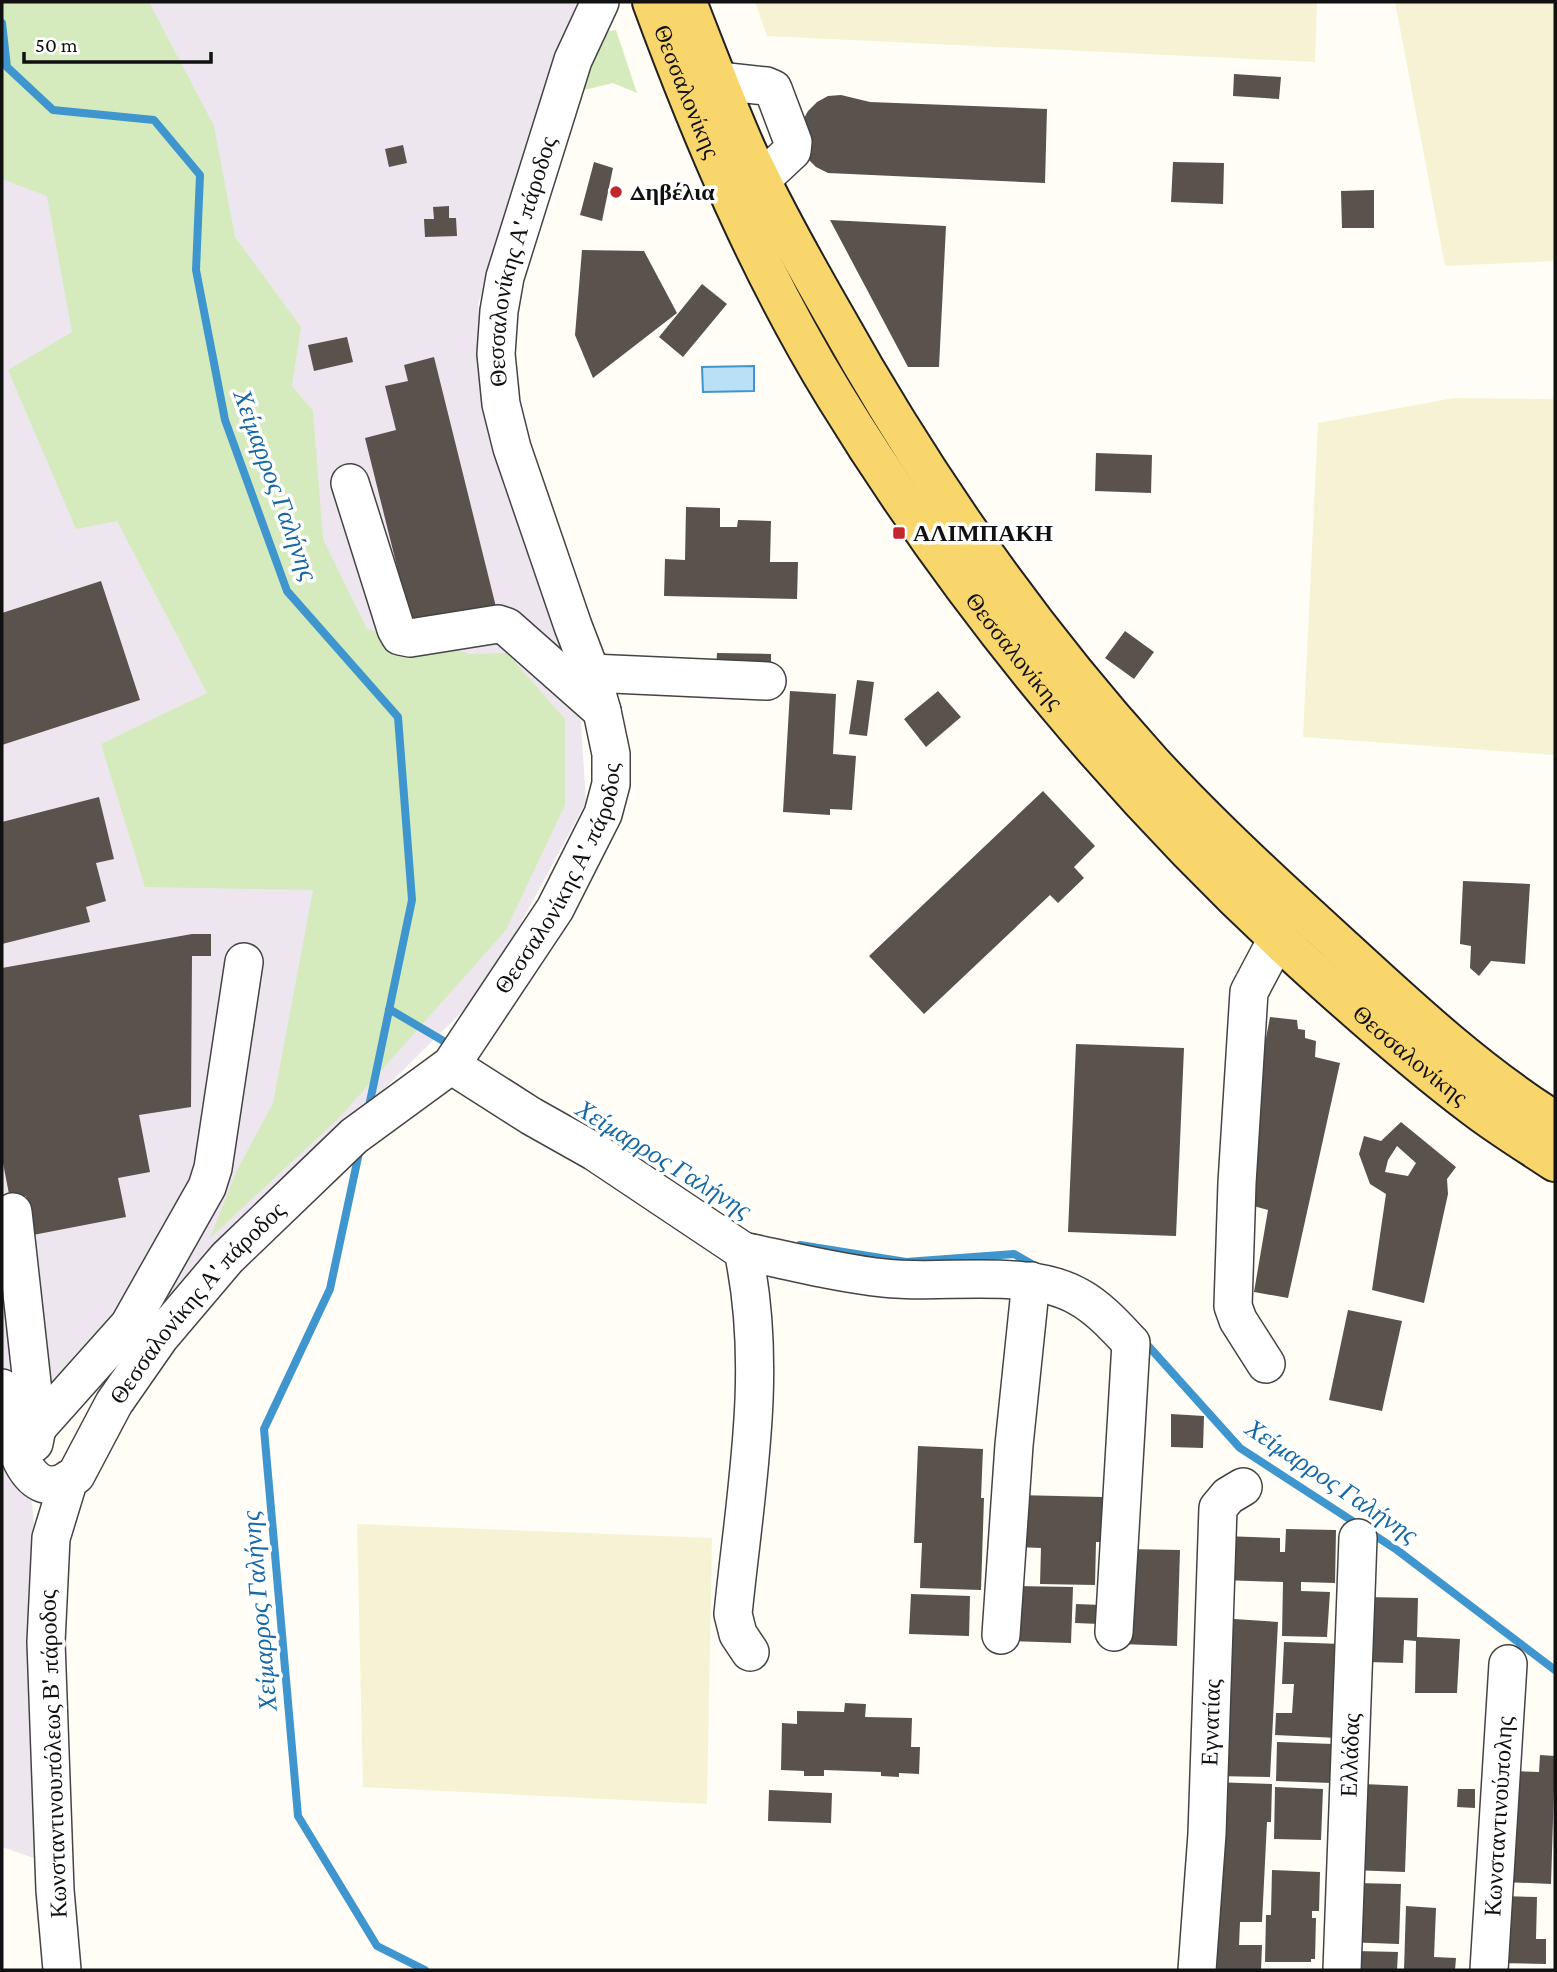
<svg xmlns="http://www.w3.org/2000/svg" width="1557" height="1972" font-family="'Crimson Pro',serif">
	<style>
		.industrial { fill: #eee6ef }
		.farmland { fill: #f6f3d4 }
		.green { fill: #d5ebbd }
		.water { fill: #b9e0f7; stroke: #3f96cf; stroke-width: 2 }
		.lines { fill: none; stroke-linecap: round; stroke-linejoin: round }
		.stream { stroke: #3f96cf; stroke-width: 8 }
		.building { fill: #5a524d; fill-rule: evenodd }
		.minor-casing { stroke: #444; stroke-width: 40 }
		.major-casing { stroke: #222; stroke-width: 42 }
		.minor { stroke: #fff; stroke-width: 37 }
		.major { stroke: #f9d66b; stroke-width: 38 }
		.poi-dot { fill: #c4262e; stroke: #fff; stroke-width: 2.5 }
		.labels { text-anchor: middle; stroke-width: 7; stroke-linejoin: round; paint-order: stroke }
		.street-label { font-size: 24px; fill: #111; stroke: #fff }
		.poi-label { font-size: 24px; font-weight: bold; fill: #111; stroke: #fff; text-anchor: start }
		.water-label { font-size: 26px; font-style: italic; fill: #1768a6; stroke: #fff }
	</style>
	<rect width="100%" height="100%" fill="#fffdf5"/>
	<!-- industrial -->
	<path class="industrial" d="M2,2h601l-125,301 16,146 84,228 8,125 -100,186 -460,455 42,427 -66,-23z"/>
	<!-- farmland -->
	<path class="farmland" d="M755,2h562l-2,60 -548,-26z
		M1395,2h160v259l-110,5z
		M1454,398l101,1v356l-252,-18 15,-314z
		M357,1524l355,14 -5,266 -344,-17z"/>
	<!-- green -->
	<path class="green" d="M2,2h147l65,124 21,111 66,90 -9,59 21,25 10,128 44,90 104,25 36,-1 58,66v86l-59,125 -168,189 -128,119 27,-68 36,-67 40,-213 -168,-3 -44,-143 106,-51 -90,-172 -41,8 -68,-159 64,-38 -25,-136 -45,-17z
		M616,30l21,63 -24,-10 -33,8 22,-59z"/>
	<!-- water -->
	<path class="water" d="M754,366v25l-51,1 -1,-25z"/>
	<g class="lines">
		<!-- stream -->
		<path class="stream" d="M2,23l5,44 46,43 101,10 46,55 -4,95 29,150 62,171 111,126 14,183 -44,211
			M389,1009l63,37
			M360,1148l-30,141 -66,140 34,387 79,130 48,24
			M800,1245l106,17 108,-8 23,13
			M1142,1339l98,109 157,102 158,120"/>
	</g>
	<!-- building -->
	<path class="building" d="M1234,74l47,3 -2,22 -46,-3z
		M841,95l29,7 177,7 -2,74 -217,-10 -12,-6 -9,-9 -5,-36 6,-11 9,-9 11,-6z
		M403,145l4,18 -18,4 -4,-18z
		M594,162l19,6 -11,53 -22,-6z
		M1173,162l51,1 -1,41 -52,-2z
		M1374,190v38h-32l-1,-37z
		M449,206v12h7l1,18 -32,1 -1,-18h10l-1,-12z
		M830,220l116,6 -7,141h-31z
		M582,250l62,1 33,62 -84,65 -18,-43z
		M702,284l25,20 -44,53 -24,-20z
		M347,337l6,25 -39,9 -6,-26z
		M434,357l62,250 -84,20 -47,-189 31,-8 -11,-44 23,-5 -4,-16z
		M1096,453l56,2 -1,38 -56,-2z
		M686,507l34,1v19h17l1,-7 33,1 -1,41h28l-1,37 -133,-3 1,-37 20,1z
		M101,581l39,119 -138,45v-132z
		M1125,631l29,21 -20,27 -29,-21z
		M717,653l54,1v16l-55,-1z
		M857,680l17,2 -7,54 -18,-2z
		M790,691l46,3 -3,60 23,2 -4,54 -22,-1v6l-47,-3z
		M938,691l23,26 -35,30 -22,-28z
		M1043,791l52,55 -21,21 10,11 -26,25 -8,-8 -126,119 -55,-58z
		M99,797l15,62 -18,4 10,38 -20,6 4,15 -88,22v-122z
		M1463,881l67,3 -5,80 -34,-3 -12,15 -9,-8 1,-22 -11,-2z
		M192,934h19v22h-19l-1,151 -52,8 11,57 -32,6 8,39 -93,18 -7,-39 -16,3 -8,-41v-190z
		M1270,1017l27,3 1,9 7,1v8l11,3 -1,16 25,6 -52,235 -34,-6 14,-82 -18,-5 -4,-62z
		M1076,1044l108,4 -8,188 -108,-4z
		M1401,1122l55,45 -9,12 1,15 -24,109 -52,-13 14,-96 -16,-10 -11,-30 5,-18 17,5zM1397,1146l19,17 -8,13 -23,-4 3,-12z
		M1348,1310l54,11 -20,90 -53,-11z
		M1171,1414l33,2 -1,32 -32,-1z
		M918,1446l65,3 -2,49h3l-3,92 -61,-2 2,-45h-8z
		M1015,1495l88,2 -1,45h-6l-1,43 -55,-1 1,-36 -28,-1z
		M1286,1529l50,1 -1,53 -34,-1v9l29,1 -3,45 -45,-1 1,-54 -61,-2 2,-44 56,2v14h5z
		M1124,1549l56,1 -3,96 -57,-2z
		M1012,1586l61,1 -2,56 -60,-2z
		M911,1594l59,2 -1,40 -60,-2z
		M1364,1597l54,1 -1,39 43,2 -3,54h-42l1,-52 -12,-1 -1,23 -35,-1z
		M1076,1604l25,1 -1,19 -25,-1z
		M1218,1611l16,1v7l44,3 -8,155 -57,-1z
		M1284,1642l58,2 -4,94 -63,-3 1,-22h16l2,-29h-12z
		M845,1703l21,1 -1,13 47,1 -1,29h9l-1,27 -20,-1v4l-18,-1v-4l-57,-2v6h-20v-5l-23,-1 1,-47 15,1v-13l47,1z
		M1277,1742l56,2 -1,39 -56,-2z
		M1540,1755l15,1 -4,128 -47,-2 10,-111 25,1z
		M1212,1782l60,2 -1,38h-4l-5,100h-22l-1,23h23l-1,25h-58z
		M1363,1784l45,2 -3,86 -54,-2z
		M1275,1787l48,2 -2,51 -47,-1z
		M1458,1789h17v19l-18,-1z
		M769,1790l63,3 -1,30 -63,-2z
		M1272,1870l48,2 -1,39h-7v7h4l-1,41h-4v3h-46l1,-47h5z
		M1355,1883l46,1 -2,60 -55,-2z
		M1501,1896l36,1 -1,42h10v25l-52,-1z
		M1406,1906l30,2 -2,49 22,1 -1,12h-51z
		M1356,1951l42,1 -1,18h-47z"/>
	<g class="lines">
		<defs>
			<g id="minor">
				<path d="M719,81l47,5 7,3 20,53 -1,9 -31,29"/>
				<path d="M350,483l46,146 4,7 10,2 88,-14 9,3 95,84"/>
				<path d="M591,673l176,8"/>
				<path d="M451,1065l80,51 64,36 148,99c26,119 2,243 -10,363l5,20 12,18"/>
				<path d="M13,1212l24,216 -3,15"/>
				<path d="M743,1251c47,10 94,22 141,27 59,7 144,-11 195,19 20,11 37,30 52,46l-17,289"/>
				<path d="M1266,1364l-28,-44 -5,-14 4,-123 12,-191 28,-53"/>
				<path id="s1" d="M2,1388c6,33 20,128 74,87l38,-72 46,-66 67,-79 127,-122 97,-71 104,-156 48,-95 8,-30v-30l-9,-43 -11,-38 -18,-47 -61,-178 -11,-44 -5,-50 3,-43 6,-34 68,-217 27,-58"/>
				<path d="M37,1428l92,-103 78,-138 6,-19 31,-206"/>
				<path d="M1001,1635l13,-190 17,-164"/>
				<path d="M62,1970l-7,-80 -9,-248 5,-104 18,-59"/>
				<path id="s2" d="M1197,1970l10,-136 11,-326 10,-12 15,-9"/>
				<path id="s3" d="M1342,1970l16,-432"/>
				<path id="s4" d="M1489,1970l19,-306"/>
			</g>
			<g id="major">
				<path id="s5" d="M652,2c50,136 107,270 183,394 133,217 300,416 490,586 48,43 97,86 149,125 26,20 54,37 81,55"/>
				<path d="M687,2c19,49 38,99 59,147 26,57 57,112 88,166 89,160 194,311 317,447 55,60 115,116 176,171 72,66 145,136 228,188"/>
			</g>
		</defs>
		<!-- minor casing -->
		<use href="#minor" class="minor-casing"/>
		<!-- major casing -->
		<use href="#major" class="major-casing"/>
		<!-- minor -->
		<use href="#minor" class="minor"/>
		<!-- major -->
		<use href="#major" class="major"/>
	</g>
	<!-- markers -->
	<g class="poi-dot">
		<circle cx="616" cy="192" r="7"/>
		<rect x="892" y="526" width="14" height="14" rx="3.5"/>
	</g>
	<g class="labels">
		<!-- street labels -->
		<g class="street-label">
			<text dy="8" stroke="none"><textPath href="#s5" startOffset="96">Θεσσαλονίκης</textPath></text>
			<text dy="8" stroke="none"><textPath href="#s1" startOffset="1573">Θεσσαλονίκης Α' πάροδος</textPath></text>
			<text dy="8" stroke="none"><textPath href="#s5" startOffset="747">Θεσσαλονίκης</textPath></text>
			<text dy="8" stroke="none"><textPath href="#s1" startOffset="922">Θεσσαλονίκης Α' πάροδος</textPath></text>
			<text dy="8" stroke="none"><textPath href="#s5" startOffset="1314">Θεσσαλονίκης</textPath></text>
			<text dy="8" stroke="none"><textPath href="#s1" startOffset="355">Θεσσαλονίκης Α' πάροδος</textPath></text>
			<text dy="8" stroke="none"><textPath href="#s2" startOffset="248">Εγνατίας</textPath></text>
			<text transform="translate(53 1754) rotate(-92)" y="8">Κωνσταντινουπόλεως Β' πάροδος</text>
			<text dy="8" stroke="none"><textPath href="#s3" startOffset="215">Ελλάδας</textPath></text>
			<text dy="8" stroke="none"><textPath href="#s4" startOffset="154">Κωνσταντινούπολης</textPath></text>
		</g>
		<!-- poi labels -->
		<g class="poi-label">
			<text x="630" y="200">Δηβέλια</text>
			<text x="913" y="541">ΑΛΙΜΠΑΚΗ</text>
		</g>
		<!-- water labels -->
		<g class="water-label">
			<text transform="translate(276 485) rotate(70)" y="9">Χείμαρρος Γαλήνης</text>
			<text transform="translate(664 1159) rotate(32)" y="9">Χείμαρρος Γαλήνης</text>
			<text transform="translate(1332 1481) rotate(34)" y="9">Χείμαρρος Γαλήνης</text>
			<text transform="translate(259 1611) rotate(-95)" y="9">Χείμαρρος Γαλήνης</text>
		</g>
	</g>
	<!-- border -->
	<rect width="1557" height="1972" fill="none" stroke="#111111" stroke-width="7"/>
	<!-- scale -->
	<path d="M24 52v10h187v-10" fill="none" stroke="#111111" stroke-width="3.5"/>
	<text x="35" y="52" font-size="21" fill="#111111" stroke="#ffffff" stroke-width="5" paint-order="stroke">50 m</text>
</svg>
